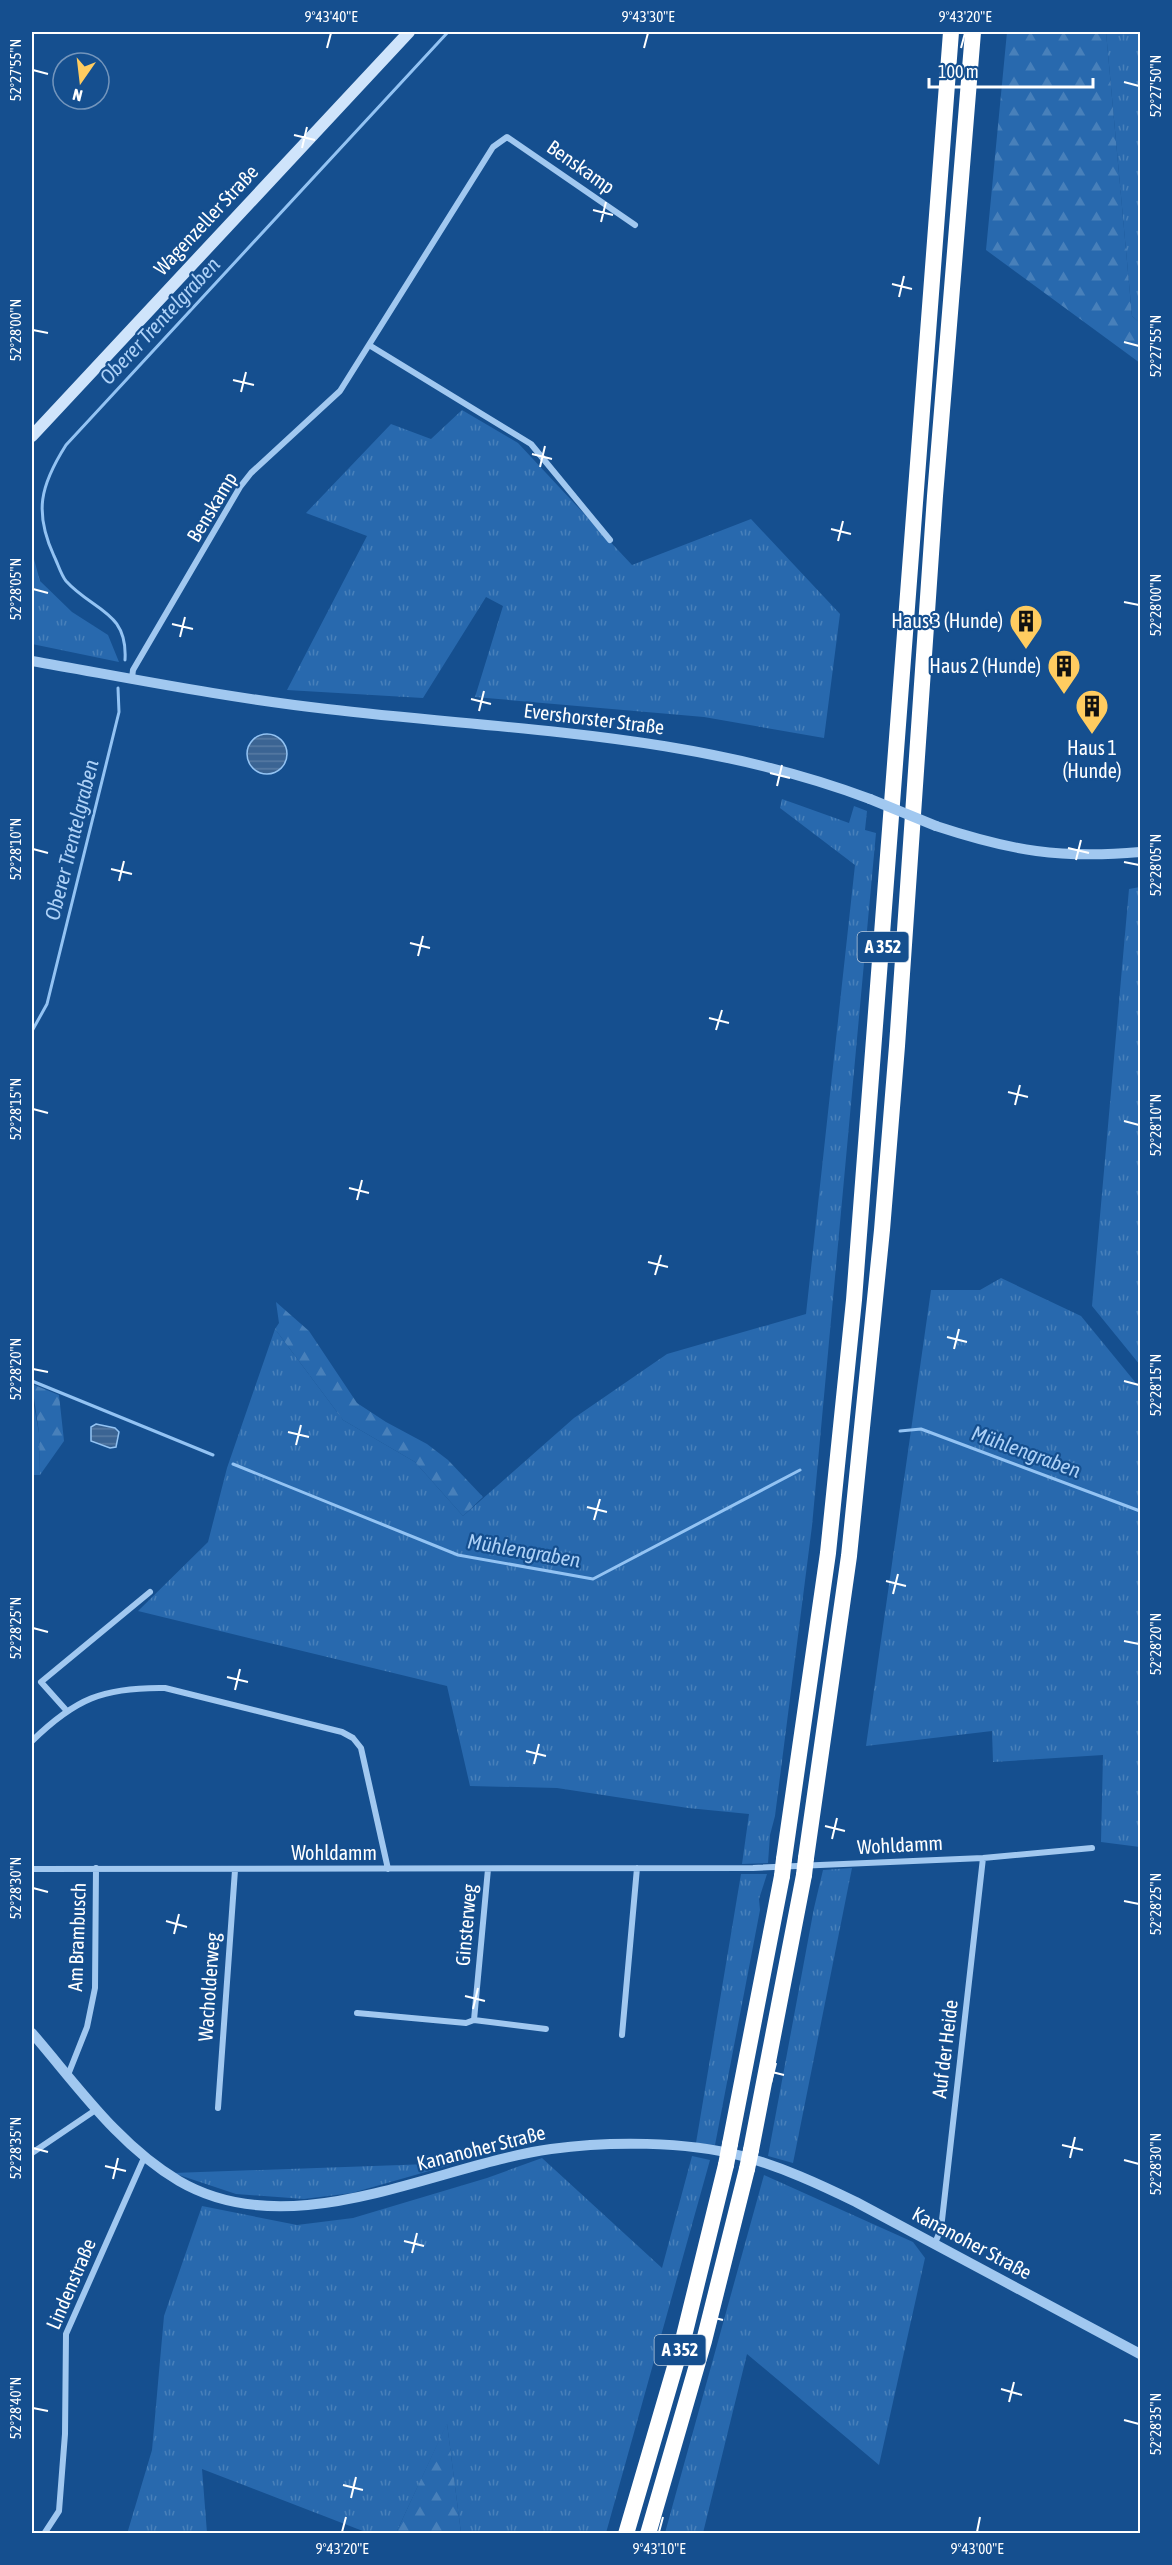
<svg xmlns="http://www.w3.org/2000/svg" width="1172" height="2565" font-family="'Asap Condensed',sans-serif">
	<style>
		.grass { fill: url(#grass-tufts) }
		.forest { fill: url(#forest-firs) }
		.water { fill: url(#water-rules); stroke: #93c3f3; stroke-width: 1.5 }
		.lines { fill: none; stroke-linecap: round; stroke-linejoin: round }
		.stream { stroke: #93c3f3; stroke-width: 3 }
		.minor { stroke: #a1c8f0; stroke-width: 6 }
		.tertiary { stroke: #a1c8f0; stroke-width: 10 }
		.secondary { stroke: #cfe4fb; stroke-width: 12 }
		.motorway { stroke: #fff; stroke-width: 16 }
		.tertiary-bridge { stroke: #a1c8f0; stroke-width: 10 }
		.motorway-bridge { stroke: #fff; stroke-width: 16 }
		.ticks { fill: none; stroke: #fff; stroke-width: 2 }
		.labels { text-anchor: middle; stroke-width: 4.5; stroke-linejoin: round; paint-order: stroke }
		.shield { fill: #154f8f; stroke: #b9cadd; stroke-width: 1.5 }
		.shield-label { font-size: 18px; font-weight: bold; fill: #fff }
		.street-label { font-size: 20px; fill: #fff; stroke: #154f8f }
		.poi-label { font-size: 20px; fill: #fff; stroke: #154f8f; text-anchor: end }
		.water-label { font-size: 21px; font-style: italic; fill: #add1f7; stroke: #154f8f }
		.neatline { fill: none; stroke: #fff; stroke-width: 2 }
		.ticks-label { font-size: 15px; text-anchor: middle; fill: #fff }
	</style>
	<defs>
		<pattern id="grass-tufts" width="24" height="20" patternUnits="userSpaceOnUse" patternTransform="scale(1.5)"><rect width="24" height="20" fill="#2869ae"/><path d="M3 7l-1-3M5 7V3M7 7l1-3M15 17l-1-3M17 17v-4M19 17l1-3" fill="none" stroke="#4880ba"/></pattern>
		<pattern id="forest-firs" width="22" height="20" patternUnits="userSpaceOnUse" patternTransform="scale(1.5)"><rect width="22" height="20" fill="#2869ae"/><path d="M5 1l3.5 6h-7zM16 11l3.5 6h-7z" fill="#4880ba"/></pattern>
		<pattern id="water-rules" width="6" height="5" patternUnits="userSpaceOnUse" patternTransform="scale(1.5)"><rect width="6" height="5" fill="#3b6493"/><path d="M0 2.5h6" fill="none" stroke="#587ba3"/></pattern>
	</defs>
	<rect width="100%" height="100%" fill="#154f8f"/>
	<!-- grass -->
	<path class="grass" d="M1106,32h34v291l-8,-7z
		M462,410l56,33 114,122 119,-46 89,95 -16,124 -120,-21 -229,-20 28,-91 -17,-9 -63,101 -136,-8 80,-154 -61,-23 85,-89 40,15z
		M32,552l8,29 32,31 36,23 11,27 -87,-18z
		M782,799l67,24 5,-17 13,5 -2,19 11,3 -64,693 -37,290 -5,19 -2,28 -26,1 7,-50 -61,-6 -131,-20 -87,-2 -23,-100 -309,-75 70,-69 19,-74 48,-139 68,91 72,42 48,54 111,-98 93,-64 139,-40 49,-449 -75,-57z
		M1140,887v478l-48,-59 37,-417z
		M1001,1278l80,38 59,72v459l-39,-5 2,-87 -110,7 -1,-31 -126,15 65,-456h49z
		M32,1395l7,38 1,42h-8z
		M852,1868l-59,295 -25,-7 46,-248 9,-38z
		M741,1874h26l-8,25 1,11 -45,235 -19,-2z
		M692,2156l18,4 -104,373h-145l-14,-109 -51,109h-28l-166,-64 5,64 -80,1 25,-84 12,-134 38,-110 95,19 56,-7 134,-40 55,-20 120,110z
		M457,2163l-105,30 -48,6 -68,-5 -63,-21z
		M764,2175l149,67 12,16 -46,207 -132,-111 -44,179h-38z"/>
	<!-- forest -->
	<path class="forest" d="M1007,32h99l26,284 8,7v40l-154,-113z
		M276,1302l33,29 48,72 29,19 41,22 21,16 35,37 -20,19 -48,-54 -72,-42 -68,-91 4,-6z
		M32,1384l27,11 5,46 -24,34 -1,-42z
		M447,2423l14,110h-65z"/>
	<!-- water -->
	<path class="water" d="M247 754a20 20 0 1 1 40 0a20 20 0 1 1-40 0Z
		M96,1424l19,4 4,4 -3,15 -6,1 -19,-7v-14z"/>
	<g class="lines">
		<!-- stream -->
		<path class="stream" d="M125,660c3,-49 -32,-49 -59,-79 -5,-6 -8,-17 -12,-25 -20,-44 -14,-70 12,-111l382,-413
			M32,1031l15,-27 72,-292 -1,-24
			M32,1381l181,74
			M900,1431l21,-2 219,82
			M233,1464l225,91 135,24 207,-109"/>
		<!-- minor -->
		<path class="minor" d="M369,345l162,99 79,96
			M132,678l1,-8 107,-183 11,-14 89,-82 153,-244 14,-10 128,88
			M66,1710l-25,-28 109,-90
			M32,1741c43,-42 71,-54 133,-53l177,44 11,6 8,10 27,121
			M32,1869l721,-1 230,-10 109,-10
			M357,2013l109,10 8,-3 72,9
			M474,2020l14,-151
			M622,2035l15,-167
			M68,2075l19,-48 8,-39 1,-120
			M218,2108l17,-238
			M32,2153l65,-44
			M935,2243l6,-14 42,-371
			M44,2534l15,-23 6,-77 1,-100 78,-176"/>
		<!-- tertiary -->
		<path class="tertiary" d="M32,661c97,17 196,37 295,48 186,22 365,23 543,90
			M936,826c76,25 124,33 204,26
			M32,2033c45,52 86,112 147,148 113,66 257,-16 372,-32 58,-8 134,-8 191,7 40,11 77,28 114,46l284,152"/>
		<!-- secondary -->
		<path class="secondary" d="M32,436l377,-404"/>
		<!-- motorway -->
		<path class="motorway" d="M806,1858l43,-302 33,-326 15,-184 38,-550 38,-464
			M784,1859l44,-306 26,-253 97,-1268
			M730,2144l52,-268
			M751,2150l53,-275
			M626,2534l58,-198 42,-171
			M648,2534l56,-193 43,-172"/>
		<!-- tertiary-bridge -->
		<path class="tertiary-bridge" d="M870,799l66,27"/>
		<!-- motorway-bridge -->
		<path class="motorway-bridge" d="M804,1875l2,-17
			M782,1876l2,-17
			M726,2165l4,-21
			M747,2169l4,-19"/>
	</g>
	<!-- ticks -->
	<path class="ticks" d="M327,48l4,-15M644,48l4,-15M961,48l4,-15M33,70l15,4M1124,82l15,4M294,135l21,5M302,148l5,-21M593,210l20,5M601,222l5,-20M892,284l20,5M899,297l5,-21M33,330l15,3M1124,342l15,4M233,380l21,5M241,392l5,-20M532,454l20,5M540,467l5,-21M831,529l20,5M838,541l5,-20M33,589l15,4M1124,602l15,3M172,624l21,5M180,637l5,-20M471,699l20,5M479,711l5,-20M770,773l20,5M777,786l5,-21M1068,848l21,5M33,849l15,4M1076,860l5,-20M1124,862l15,3M111,869l21,5M119,881l5,-20M410,943l20,5M418,956l5,-20M709,1018l20,5M716,1030l6,-20M1008,1092l20,5M1015,1105l5,-20M33,1109l15,4M1124,1121l15,4M349,1188l20,5M357,1200l5,-20M648,1262l20,5M655,1275l6,-20M947,1337l20,5M954,1349l5,-20M33,1369l15,3M1124,1381l15,4M288,1432l21,5M296,1445l5,-20M587,1507l20,5M594,1520l6,-21M886,1581l20,5M893,1594l5,-20M33,1628l15,4M1124,1641l15,3M227,1677l21,5M235,1690l5,-21M526,1751l20,5M534,1764l5,-20M825,1826l20,5M832,1839l5,-21M33,1888l15,4M1124,1901l15,3M166,1921l21,6M174,1934l5,-20M465,1996l20,5M473,2009l5,-21M764,2070l20,5M771,2083l5,-20M1062,2145l21,5M33,2148l15,4M1070,2158l5,-21M1124,2160l15,4M105,2166l21,5M113,2179l5,-21M404,2241l20,5M412,2253l5,-20M703,2315l20,5M710,2328l5,-21M1001,2389l21,6M1009,2402l5,-20M33,2408l15,3M1124,2420l15,4M343,2485l20,5M351,2498l5,-21M342,2532l4,-15M659,2532l4,-15M977,2532l3,-15"/>
	<!-- icons -->
	<defs>
		<symbol id="building-pin" viewBox="-11 -11 22 30"><path d="M0 17L-7.5 6A9.5 9.5 0 1 1 7.5 6Z" fill="#ffcc60" stroke="#154f8f"/><path d="M-4-6H4V6H1V3H-1V6H-4ZM-2.5-4.3h1.7v1.8h-1.7ZM.8-4.3h1.7v1.8H.8ZM-2.5-1h1.7V.8h-1.7ZM.8-1h1.7V.8H.8Z" fill="#111"/></symbol>
	</defs>
	<g fill-rule="evenodd">
		<use href="#building-pin" x="1007" y="602" width="38" height="52"/>
		<use href="#building-pin" x="1045" y="647" width="38" height="52"/>
		<use href="#building-pin" x="1073" y="687" width="38" height="52"/>
	</g>
	<g class="labels">
		<!-- shield labels -->
		<g class="shield">
			<rect x="857.5" y="932" width="51" height="30" rx="4.5"/>
			<rect x="654.5" y="2335" width="51" height="30" rx="4.5"/>
		</g>
		<g class="shield-label">
			<text x="883" y="953">A 352</text>
			<text x="680" y="2356">A 352</text>
		</g>
		<!-- street labels -->
		<g class="street-label">
			<text transform="translate(581 167) rotate(35)" y="7">Benskamp</text>
			<text transform="translate(206 220) rotate(-47)" y="7">Wagenzeller Straße</text>
			<text transform="translate(212 507) rotate(-59)" y="7">Benskamp</text>
			<text transform="translate(594 719) rotate(7)" y="7">Evershorster Straße</text>
			<text transform="translate(900 1845) rotate(-3)" y="7">Wohldamm</text>
			<text x="334" y="1860">Wohldamm</text>
			<text transform="translate(466 1925) rotate(-85)" y="7">Ginsterweg</text>
			<text transform="translate(77 1937) rotate(-88)" y="7">Am Brambusch</text>
			<text transform="translate(209 1987) rotate(-86)" y="7">Wacholderweg</text>
			<text transform="translate(945 2049) rotate(-83)" y="7">Auf der Heide</text>
			<text transform="translate(481 2148) rotate(-14)" y="7">Kananoher Straße</text>
			<text transform="translate(972 2243) rotate(28)" y="7">Kananoher Straße</text>
			<text transform="translate(71 2284) rotate(-67)" y="7">Lindenstraße</text>
		</g>
		<!-- poi labels -->
		<g class="poi-label">
			<text x="1003" y="628">Haus 3 (Hunde)</text>
			<text x="1041" y="673">Haus 2 (Hunde)</text>
			<text x="1092" y="755" text-anchor="middle">Haus 1<tspan x="1092" dy="23">(Hunde)</tspan></text>
		</g>
		<!-- water labels -->
		<g class="water-label">
			<text transform="translate(160 321) rotate(-47)" y="7">Oberer Trentelgraben</text>
			<text transform="translate(72 840) rotate(-76)" y="7">Oberer Trentelgraben</text>
			<text transform="translate(1026 1452) rotate(20)" y="7">Mühlengraben</text>
			<text transform="translate(524 1551) rotate(10)" y="7">Mühlengraben</text>
		</g>
	</g>
	<!-- border -->
	<rect width="1172" height="2565" fill="none" stroke="#154f8f" stroke-width="66"/>
	<!-- north arrow -->
	<g transform="translate(81 81) rotate(194)"><circle r="28" fill="#154f8f" stroke="#7395bc" stroke-width="1.5"/>
	<path d="M0-4.5L10 22L0 15L-10 22Z" fill="#ffcc60"/>
	<text y="-9" font-size="16" font-weight="bold" text-anchor="middle" fill="#ffffff">N</text>
	</g>
	<!-- scale -->
	<path d="M929 78v9h164v-9" fill="none" stroke="#ffffff" stroke-width="3"/>
	<text x="938" y="78" font-size="18" fill="#ffffff" stroke="#154f8f" stroke-width="4.5" paint-order="stroke">100 m</text>
	<rect x="33" y="33" width="1106" height="2499" class="neatline"/>
	<g class="ticks-label">
		<text x="331" y="22">9°43'40"E</text>
		<text x="648" y="22">9°43'30"E</text>
		<text x="965" y="22">9°43'20"E</text>
		<text transform="translate(16 70) rotate(-90)" y="5">52°27'55"N</text>
		<text transform="translate(1156 86) rotate(-90)" y="5">52°27'50"N</text>
		<text transform="translate(16 330) rotate(-90)" y="5">52°28'00"N</text>
		<text transform="translate(1156 346) rotate(-90)" y="5">52°27'55"N</text>
		<text transform="translate(16 589) rotate(-90)" y="5">52°28'05"N</text>
		<text transform="translate(1156 605) rotate(-90)" y="5">52°28'00"N</text>
		<text transform="translate(16 849) rotate(-90)" y="5">52°28'10"N</text>
		<text transform="translate(1156 865) rotate(-90)" y="5">52°28'05"N</text>
		<text transform="translate(16 1109) rotate(-90)" y="5">52°28'15"N</text>
		<text transform="translate(1156 1125) rotate(-90)" y="5">52°28'10"N</text>
		<text transform="translate(16 1369) rotate(-90)" y="5">52°28'20"N</text>
		<text transform="translate(1156 1385) rotate(-90)" y="5">52°28'15"N</text>
		<text transform="translate(16 1628) rotate(-90)" y="5">52°28'25"N</text>
		<text transform="translate(1156 1644) rotate(-90)" y="5">52°28'20"N</text>
		<text transform="translate(16 1888) rotate(-90)" y="5">52°28'30"N</text>
		<text transform="translate(1156 1904) rotate(-90)" y="5">52°28'25"N</text>
		<text transform="translate(16 2148) rotate(-90)" y="5">52°28'35"N</text>
		<text transform="translate(1156 2164) rotate(-90)" y="5">52°28'30"N</text>
		<text transform="translate(16 2408) rotate(-90)" y="5">52°28'40"N</text>
		<text transform="translate(1156 2424) rotate(-90)" y="5">52°28'35"N</text>
		<text x="342" y="2554">9°43'20"E</text>
		<text x="659" y="2554">9°43'10"E</text>
		<text x="977" y="2554">9°43'00"E</text>
	</g>
</svg>
